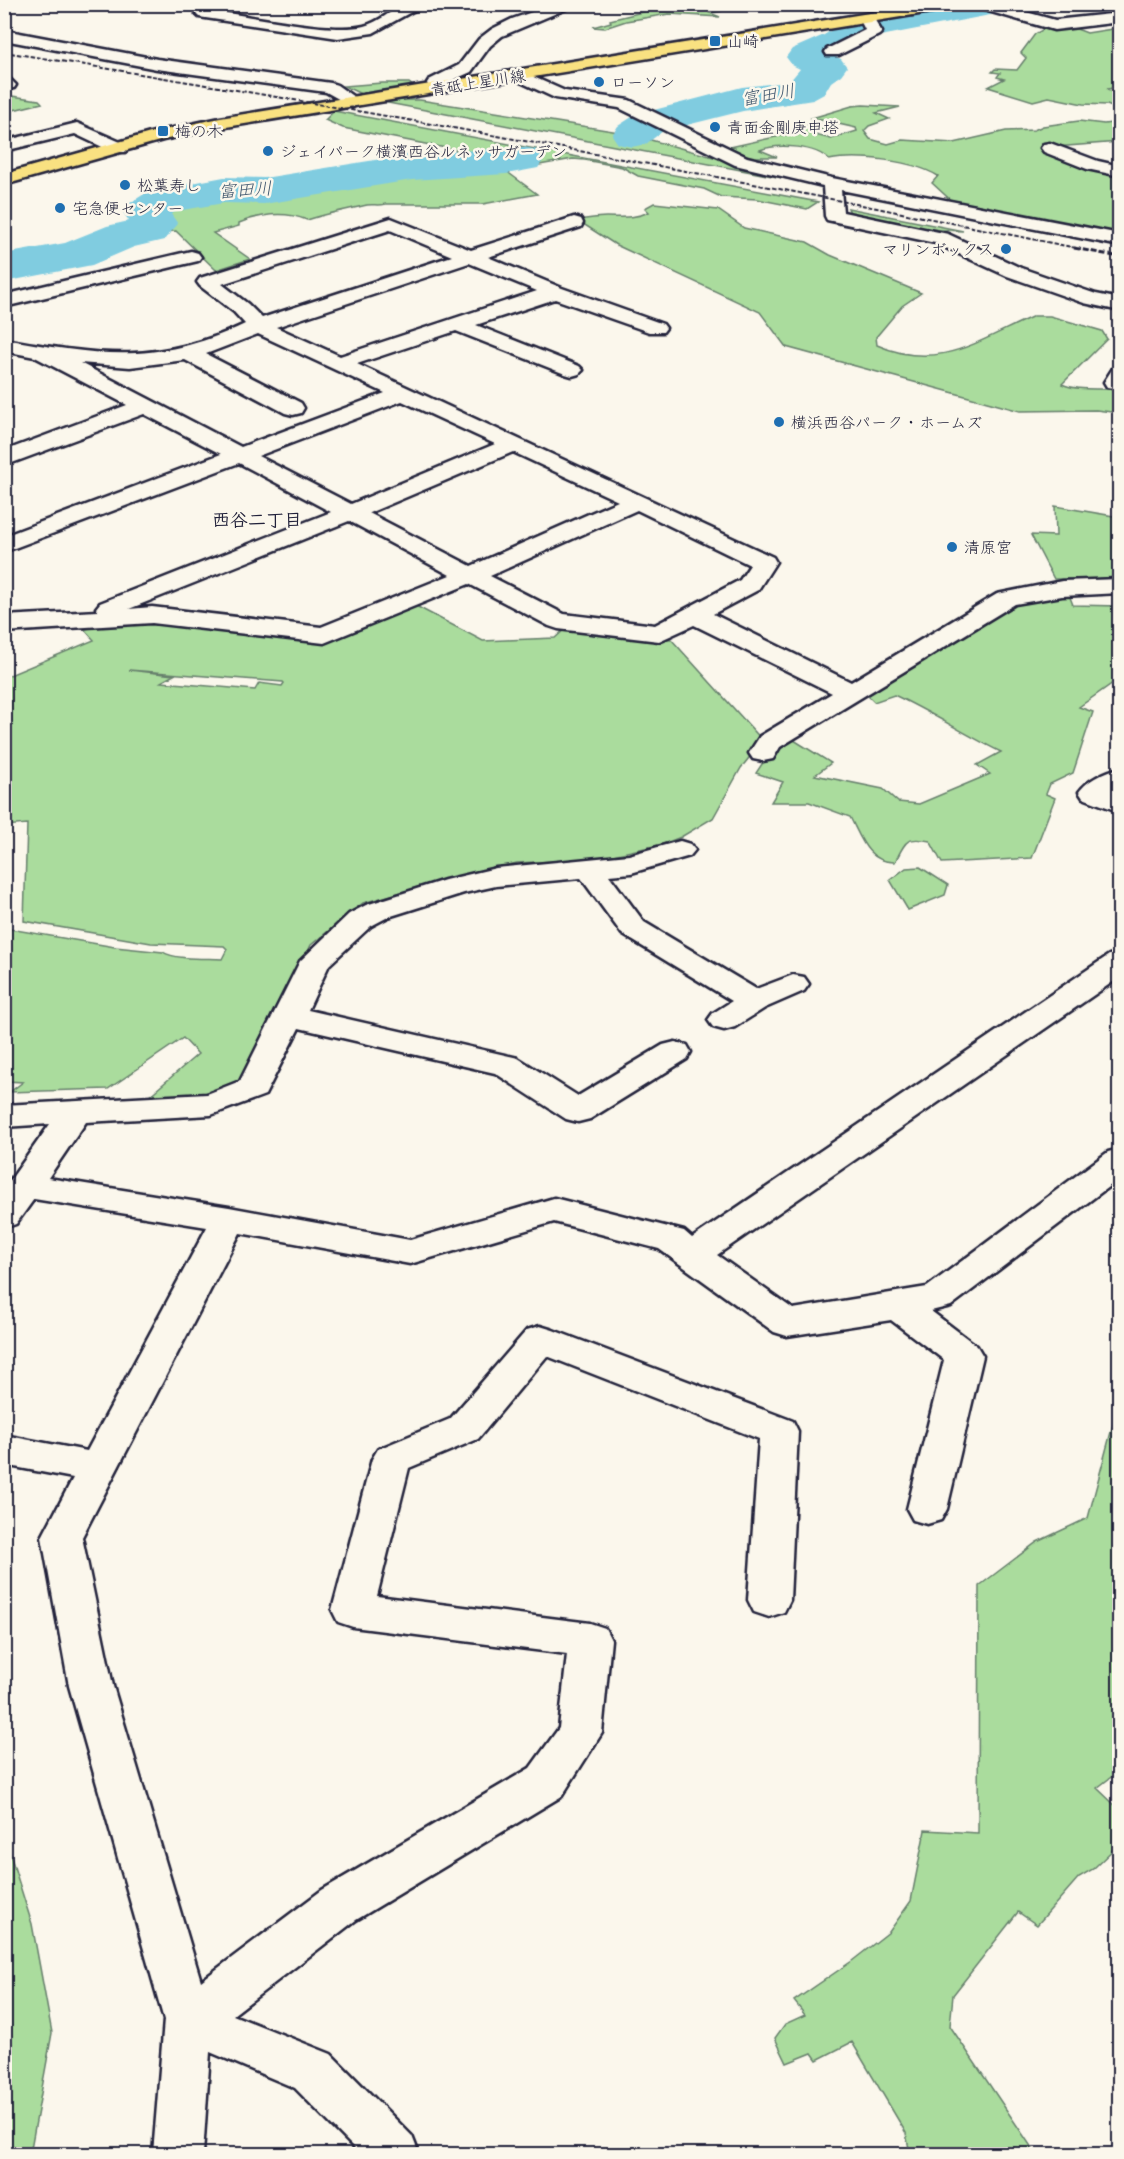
<svg xmlns="http://www.w3.org/2000/svg" width="1124" height="2159" font-family="Delius,'Klee One',sans-serif">
	<style>
		.green { fill: #aadc9d; stroke: #667f6c; stroke-width: 1.5; fill-rule: evenodd }
		.lines { fill: none; stroke-linecap: round; stroke-linejoin: round }
		.river { fill: #80cce0; fill-rule: evenodd }
		.minor-casing { stroke: #22223b; stroke-width: 5 }
		.major-casing { stroke: #22223b; stroke-width: 5 }
		.minor { fill: #fbf7ec; fill-rule: evenodd }
		.major { fill: #f9e181; fill-rule: evenodd }
		.rail-far1 { stroke: #22223b; stroke-width: 2; stroke-dasharray: 4.5 2; stroke-linecap: butt }
		.rail { stroke: #22223b; stroke-width: 3; stroke-dasharray: 6 3; stroke-linecap: butt }
		.poi-dot { fill: #1f6fb2; stroke: #fbf7ec; stroke-width: 2 }
		.labels { text-anchor: middle; stroke-width: 5; stroke-linejoin: round; paint-order: stroke }
		.far-poi-label { font-size: 16px; fill: #22223b; stroke: #fbf7ec; text-anchor: start }
		.far-street-label { font-size: 16px; fill: #22223b; stroke: #fbf7ec }
		.far-water-label { font-size: 18px; font-style: italic; fill: #3e556d; stroke: #fbf7ec }
		.far-neighbourhood-label { font-size: 18px; font-weight: bold; fill: #22223b; stroke: #fbf7ec }
	</style>
	<rect width="100%" height="100%" fill="#fbf7ec"/>
	<filter id="ink" filterUnits="userSpaceOnUse"><feTurbulence type="fractalNoise" baseFrequency=".0167" numOctaves="2"/><feDisplacementMap in="SourceGraphic" scale="12" xChannelSelector="R" yChannelSelector="G"/><feConvolveMatrix kernelMatrix="1 2 1 2 8 2 1 2 1" color-interpolation-filters="sRGB"/></filter>
	<g filter="url(#ink)">
		<!-- green -->
		<path class="green" d="M670,5h16l36,6 -12,2 10,4 -51,-3 -43,7 -21,7 -12,-1 18,-5 -1,-2z
			M1049,26h20l18,7 32,-5v59l-12,2 12,4v17l-12,-5 -24,-1 -34,-7 -16,4 -45,-14 16,-8 -7,-2 3,-4 -8,-1 3,-3 22,1 9,-12 -5,-5 14,-19z
			M382,83h27l4,3 -52,8 -17,-8z
			M5,95l34,5 3,3 -37,9z
			M400,100h20l205,33 184,50 -426,-81z
			M863,105l37,2 -24,6 13,6 -20,7 -5,5 6,8 18,5 14,-4 52,3 52,-12 28,-1 9,-4 36,-5 25,3 15,-2v20l-65,5 65,27v63l-163,-32 -24,-22 6,-7c-24,-15 -80,-22 -109,-16 -12,-14 -51,-17 -69,-10l17,7h-28l-19,-10 59,-13 2,-4 25,-7 14,4 -15,5v3l16,4 26,-8 -1,-3 -44,-10 40,-12z
			M334,111l484,91 -11,7 -50,-10 -36,-2 -17,-8 -66,-13 -16,-9 -37,-7 -12,-1 -67,12 31,23 -54,10h-97c-8,2 -12,0 -19,1 -21,5 -39,8 -60,15 -22,-9 -46,-6 -68,3v3l-26,7 37,26 -34,11 -40,-39 -24,2 8,-7 -8,-14c34,-22 74,-17 112,-20 80,-7 157,-31 238,-24l6,-2 -21,-10 -144,-28 -18,-8z
			M654,203l64,7 26,18 63,14 23,13 91,38 -19,13 -26,31 1,8c62,27 100,-4 157,-29h16l52,15 5,8 -45,45c17,8 39,3 57,6v23l-23,-3 -76,1 -234,-64 -26,-35 -144,-67 -39,-25c10,-1 20,-3 29,-3 16,0 28,2 43,-5l-4,-4z
			M848,208l115,23 -39,-2 -68,-13 -6,-3z
			M1055,506l64,11v62h-65l-23,-44 25,1z
			M1068,592l5,13 46,1v75l-6,2 -34,24 14,5 -20,61 -23,11 -4,10 9,4 -23,60 -90,5 -12,-22c-24,-5 -24,0 -35,21 -27,1 -34,-24 -45,-45l-41,-15h-38l12,-20 -27,-9 18,-27 15,-9 42,26 -16,12 68,14 15,13 21,2 71,-30 -13,-9 24,-13c-37,-18 -70,-40 -107,-57l-20,7 -8,-8 139,-90z
			M414,605l69,36 72,-3 10,-9 106,10 93,103 -8,7 -15,19 -28,50 -32,19 -18,7 -68,15 -78,4 -51,11 -103,29 -52,42 -65,137 -42,11 -56,4 50,-43 -15,-16 -75,51 -98,3 13,-10 -18,-1v-149l5,-3 105,18 48,5c12,8 44,6 59,7l5,-10 -3,-3 -73,-3 -127,-22 3,-97 -22,2v-149l89,-37 -10,-11 67,-10 172,21zM129,670l154,12 1,1 -2,3 -23,-3 -4,7 -94,-8 13,-7z
			M920,867l28,18 -3,10 -37,15 -18,-30 16,-12z
			M1119,1402v369l-22,17 22,21v35l-26,25 -14,8 -42,48 -19,-13 -65,83 -3,31 84,125 5,3h-129l-4,-21 -54,-91 -35,18 -5,-7 -25,10 -12,-25 10,-14 20,-9 -11,-14 58,-40 37,-29 22,-31 14,-71 53,3 1,-247 58,-44 51,-24z
			M4,1835l28,89 20,109 -22,121h-25z"/>
		<g class="lines">
			<!-- river -->
			<path class="river" d="M931,4h76l-5,7 -12,4 -120,23 -34,19 5,2 6,8 -6,8 -10,7 -7,12 -11,6 -70,11 -80,20 -17,13 -14,3 -14,-3 -6,-9 6,-9 17,-11 107,-28 47,-5 11,-13 -8,-4 -6,-8 6,-8 32,-14 22,-14z
				M523,147l15,3 6,9 -6,9 -32,6 -94,6 -148,24 -40,-1 -47,8 -6,3 7,10 -14,16 -30,7 -42,18 -88,17v-28l61,-11 42,-17 22,-5 -6,-9 7,-9 19,-12 75,-14 40,1 148,-24z"/>
			<defs>
				<path id="minor" d="M205,4h20l-10,7c36,5 117,23 149,15 22,-6 29,-22 55,-22l1,3 -47,26 -35,5 -139,-21 -3,-3z
					M555,4h23l-76,32 -12,10 -19,26 -27,12 1,5 -2,3h-12l-4,-9 2,-3 30,-15 20,-26 13,-10 20,-10z
					M972,4h25l58,16 65,-7v9l-66,8 -80,-23z
					M868,15l5,2 9,15 -3,3 -40,20h-12l-2,-3 2,-3 38,-19 -5,-10z
					M4,30l153,29 174,24 6,2 24,17 -8,5 -27,-15 -169,-23 -153,-29z
					M520,71l45,20 64,9 118,57 85,21 288,56v12l-279,-56 2,22 105,22 73,34 75,26 24,5v12l-36,-8 -77,-27 -72,-33 -108,-23 -2,-4 -2,-30 -88,-21 -116,-57 -64,-10 -41,-19 -2,-3 2,-3z
					M4,77l6,2 6,6 -2,3 -10,1z
					M77,123l48,21 3,4 -3,4h-12l-38,-18 -71,17v-10z
					M1050,143l48,18 22,5v10l-33,-7 -43,-17 -3,-4 3,-4z
					M574,217l7,2 2,4 -2,4 -93,30 74,31 101,36 3,4 -3,4h-14l-94,-33 -79,26 103,41 4,4 -4,4 -7,2 -7,-2 -109,-43 -99,33 416,193 3,5 -18,28 -45,24 138,68 146,-88 65,-13 58,-2v14l-58,3 -47,8 -235,143 -7,12 -10,2 -10,-2 -4,-6 11,-17 72,-43 -138,-68 -35,16 -101,-12 -9,-3 -80,-42 -145,59 -172,-20 -148,9v-16l94,-5 -2,-3 4,-5 231,-91 -92,-49 -235,89v-16l217,-82 -77,-40 -140,52v-15l123,-46 -92,-48 -31,-6v-12c94,16 152,27 241,-15l-11,-12 -34,-26 -3,-4 3,-4 191,-60 80,32zM390,230l62,26 -190,62 -14,-14 -26,-20zM469,263l68,28 -197,65 -64,-29zM258,334l127,59 -144,54 -161,-84 50,4 55,-7 100,53 8,2 8,-2 3,-5 -3,-5 -95,-49zM402,401l93,43 -144,60 -93,-48zM513,452l105,49 -147,65 -102,-53zM637,510l113,55 -10,15 -85,45 -91,-11 -74,-38zM349,521l101,54 -129,52 -169,-20 -23,2z
					M191,251l7,2 3,4 -3,4 -194,46v-12z
					M1120,366v23l-13,-2 -3,-5 9,-14z
					M1120,768v20l-6,3 6,2v19l-37,-14 -4,-6c8,-12 27,-21 41,-24z
					M680,841l10,3 5,6 -5,6 -59,17 -22,2 35,47 112,67 37,-14 11,2 5,7 -5,7 -39,17 -30,19 -11,3 -11,-3 -5,-7 5,-7 19,-12 -110,-67 -41,-56 -85,8 -32,7 -76,24 -17,9 -42,39 -21,45 210,48 60,38 85,-51 12,-3 12,3 4,7 -4,7 -97,60 -12,3 -12,-3 -71,-46 -196,-45 -34,67 -54,20 -125,7 -38,56 181,29 181,33 144,-42 130,33 8,7 417,-283 11,-2v24l-403,278 76,54 134,-22 181,-135 12,-3v29l-169,128 -20,5 46,35 6,10 -36,153 -6,11 -14,4 -14,-4 -6,-11 37,-149 -53,-40 -104,16 -13,-4 -115,-83 -105,-27 -144,42 -170,-31 -158,304 31,149 88,295 121,-91 208,-122 29,-40 8,-74 -214,-27 -15,-5 -6,-12 40,-151 6,-10 72,-30 77,-89 13,-4 13,4 240,91 5,10 -8,169 -6,12 -15,5 -15,-5 -6,-12 11,-161 -212,-83 -69,83 -69,29 -32,128 213,27 15,5 6,12 -9,93 -40,63 -206,124 -123,95 98,39 81,82 7,18h-59l-65,-66 -85,-36 -7,102h-50l11,-134 -95,-334 -27,-149 31,-59 -69,-13v-30l83,16 120,-224 -173,-28 -18,25 -12,4v-39l46,-65 -46,3v-22l203,-11 33,-13 60,-120 49,-47 17,-9 79,-25 51,-12 133,-13z"/>
				<path id="major" d="M925,4h38l-7,4 -736,120 -57,12 -159,45v-11l150,-42 66,-14z"/>
			</defs>
			<!-- minor casing -->
			<use href="#minor" class="minor-casing"/>
			<!-- major casing -->
			<use href="#major" class="major-casing"/>
			<!-- minor -->
			<use href="#minor" class="minor"/>
			<!-- major -->
			<use href="#major" class="major"/>
			<!-- rail-far1 -->
			<path class="rail-far1" d="M4,52c361,57 719,124 1077,197"/>
			<!-- rail -->
			<path class="rail" d="M1074,248l46,9"/>
		</g>
	</g>
	<!-- markers -->
	<g class="poi-dot">
		<rect x="709" y="35" width="12" height="12" rx="3"/>
		<circle cx="599" cy="82" r="6"/>
		<circle cx="715" cy="127" r="6"/>
		<rect x="157" y="125" width="12" height="12" rx="3"/>
		<circle cx="268" cy="151" r="6"/>
		<circle cx="125" cy="185" r="6"/>
		<circle cx="60" cy="208" r="6"/>
		<circle cx="1006" cy="249" r="6"/>
		<circle cx="779" cy="422" r="6"/>
		<circle cx="952" cy="547" r="6"/>
	</g>
	<g class="labels">
		<!-- far-poi labels -->
		<g class="far-poi-label">
			<text x="727" y="47">山崎</text>
			<text x="611" y="88">ローソン</text>
			<text x="727" y="133">青面金剛庚申塔</text>
			<text x="175" y="137">梅の木</text>
			<text x="280" y="157">ジェイパーク横濱西谷ルネッサガーデン</text>
			<text x="137" y="191">松葉寿し</text>
			<text x="72" y="214">宅急便センター</text>
			<text x="994" y="255" text-anchor="end">マリンボックス</text>
			<text x="791" y="428">横浜西谷パーク・ホームズ</text>
			<text x="964" y="553">清原宮</text>
		</g>
		<!-- far-street labels -->
		<g class="far-street-label">
			<text transform="translate(478 82) rotate(-9)" y="6">青砥上星川線</text>
		</g>
		<!-- far-water labels -->
		<g class="far-water-label">
			<text transform="translate(768 95) rotate(-10)" y="6">富田川</text>
			<text transform="translate(245 190) rotate(-4)" y="6">富田川</text>
		</g>
		<!-- far-neighbourhood labels -->
		<g class="far-neighbourhood-label">
			<text x="257" y="526">西谷二丁目</text>
		</g>
	</g>
	<!-- margin -->
	<rect width="1124" height="2159" fill="none" stroke="#fbf7ec" stroke-width="24"/>
	<rect x="12" y="12" width="1100" height="2135" fill="none" stroke="#22223b" stroke-width="2" filter="url(#ink)"/>
</svg>
